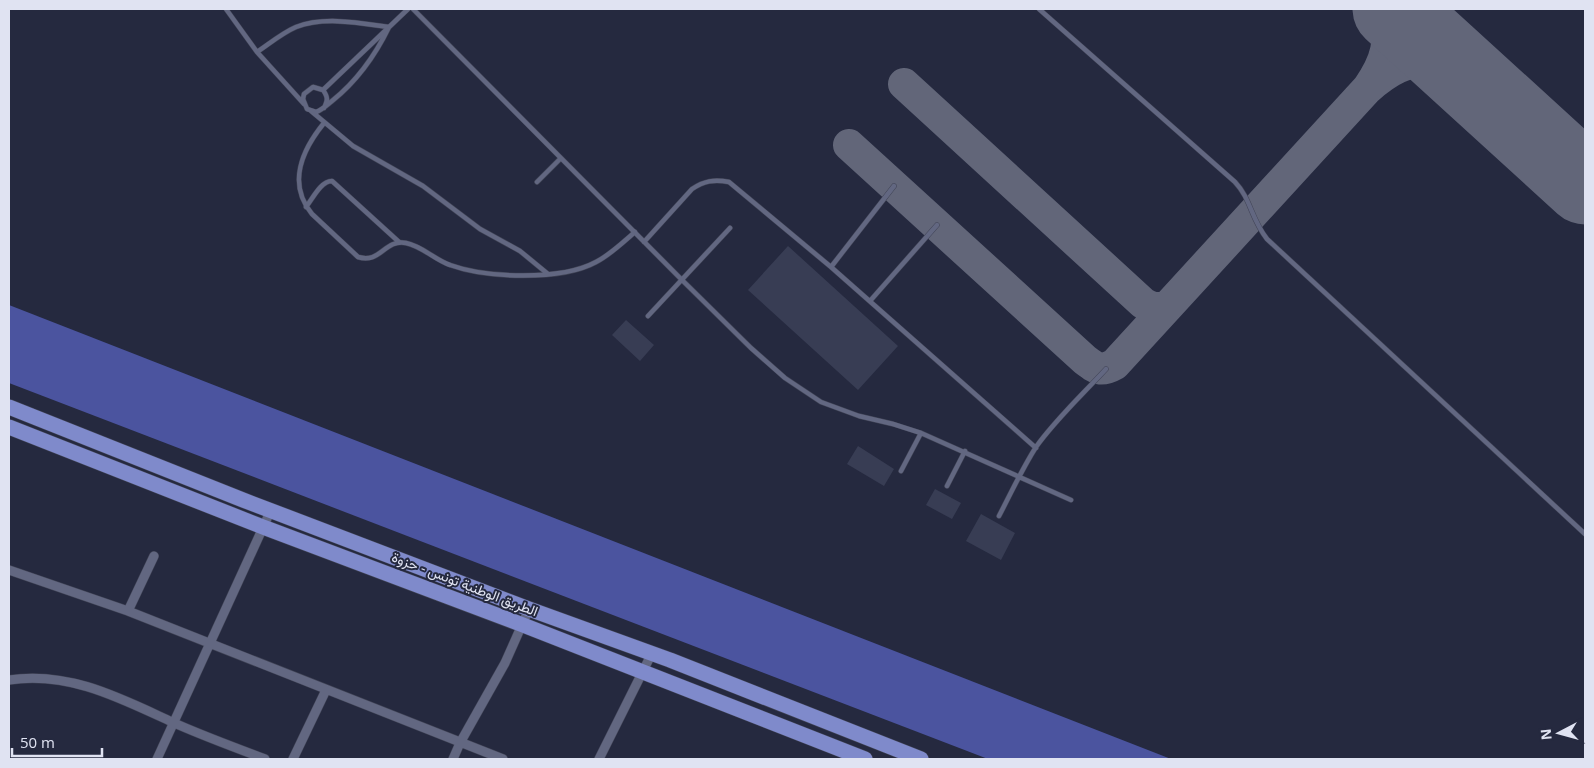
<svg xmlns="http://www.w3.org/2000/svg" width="1594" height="768" font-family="'Open Sans',Vazirmatn,sans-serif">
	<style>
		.forest { fill: #4b549f }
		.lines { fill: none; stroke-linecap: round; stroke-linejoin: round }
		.taxiway { stroke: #626679; stroke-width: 32 }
		.runway { stroke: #626679; stroke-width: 81 }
		.building { fill: #383d54 }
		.lane-casing { stroke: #414456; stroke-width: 5.5 }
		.street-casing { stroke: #414456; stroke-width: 10 }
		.primary-casing { stroke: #414456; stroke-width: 16 }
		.lane { stroke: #626781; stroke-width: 4.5 }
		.street { stroke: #626781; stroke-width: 9 }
		.primary { stroke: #7f8acb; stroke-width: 15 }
		.labels { text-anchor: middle; stroke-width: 4; stroke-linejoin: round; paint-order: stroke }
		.street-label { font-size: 14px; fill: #e0e3f2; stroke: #25293f }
	</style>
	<rect width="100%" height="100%" fill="#25293f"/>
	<!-- forest -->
	<path class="forest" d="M9,305l1162,454h-183l-979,-376z"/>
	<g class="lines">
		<!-- taxiway -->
		<path class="taxiway" d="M904,84l239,219c9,6 15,6 25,3
			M1368,88c18,-26 26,-49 13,-79
			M849,145l236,215c12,9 16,12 30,4l252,-275c18,-16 42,-33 68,-25 11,3 22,9 33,14"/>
		<!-- runway -->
		<path class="runway" d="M1393,9l192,175"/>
	</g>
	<!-- building -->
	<path class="building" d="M788,246l110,100 -40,44 -110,-100z
		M626,320l28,25 -14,16 -28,-26z
		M858,446l36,23 -10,17 -37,-22z
		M935,489l26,14 -9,16 -26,-14z
		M981,514l34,19 -14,27 -35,-19z"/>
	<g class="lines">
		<defs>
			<path id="lane" d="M226,9l31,43 47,52
				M413,9l269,271 69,68 34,30 36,24 38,14 34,8 28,9 150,67
				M1039,9l196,173c16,17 16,37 32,57l318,295
				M257,52c12,-8 25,-19 39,-25 28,-11 64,-4 93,0
				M323,90l85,-81
				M324,108c4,-8 4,-11 -1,-18l-10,-3 -9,7 -1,5 4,10 9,3c6,-2 11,-7 16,-11 25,-20 43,-45 57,-74
				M311,111l42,35 70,40 57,43 40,22 28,23
				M324,123c-22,27 -37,61 -12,91l46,43c23,7 26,-18 48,-14 16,3 29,17 44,22 36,13 111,16 146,-3 14,-7 26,-19 39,-30
				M537,182l24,-24
				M306,207c7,-9 15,-26 26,-26l67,61
				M644,242l48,-53c12,-8 22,-10 37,-7l102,85 205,181
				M831,267l63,-81
				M870,301l67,-76
				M648,316l82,-88
				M901,471l20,-38
				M947,486l18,-35
				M999,516c12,-23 23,-47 37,-69 20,-28 47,-53 70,-78"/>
			<path id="street" d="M9,570l119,41 375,148
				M128,611l26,-55
				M9,680c60,-9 111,18 163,42 31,14 62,25 93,37
				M157,759l114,-249
				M293,759l33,-69
				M453,759l7,-16 45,-80 24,-54
				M599,759l53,-106"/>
			<path id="primary" d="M9,407l234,93 286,109 141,51 251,99
				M9,427l254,100 260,98 342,134"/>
		</defs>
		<!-- lane casing -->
		<use href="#lane" class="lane-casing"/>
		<!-- street casing -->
		<use href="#street" class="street-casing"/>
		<!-- primary casing -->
		<use href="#primary" class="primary-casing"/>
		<!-- lane -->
		<use href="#lane" class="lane"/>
		<!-- street -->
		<use href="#street" class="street"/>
		<!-- primary -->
		<use href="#primary" class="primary"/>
	</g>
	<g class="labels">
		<!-- street labels -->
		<g class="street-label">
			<text transform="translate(465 584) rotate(21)" y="5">الطريق الوطنية تونس - حزوة</text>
		</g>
	</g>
	<!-- border -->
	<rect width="1594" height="768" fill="none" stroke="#e0e3f2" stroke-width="20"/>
	<!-- north arrow -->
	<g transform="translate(1559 733) rotate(264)" stroke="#25293f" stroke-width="4" paint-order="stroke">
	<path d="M0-4L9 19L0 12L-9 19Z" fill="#e0e3f2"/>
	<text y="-8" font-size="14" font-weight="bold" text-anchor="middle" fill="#e0e3f2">N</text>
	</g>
	<!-- scale -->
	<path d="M12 748v8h90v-8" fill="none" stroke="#e0e3f2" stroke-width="2.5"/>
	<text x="20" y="748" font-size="15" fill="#e0e3f2" stroke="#25293f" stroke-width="4" paint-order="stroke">50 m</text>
</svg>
